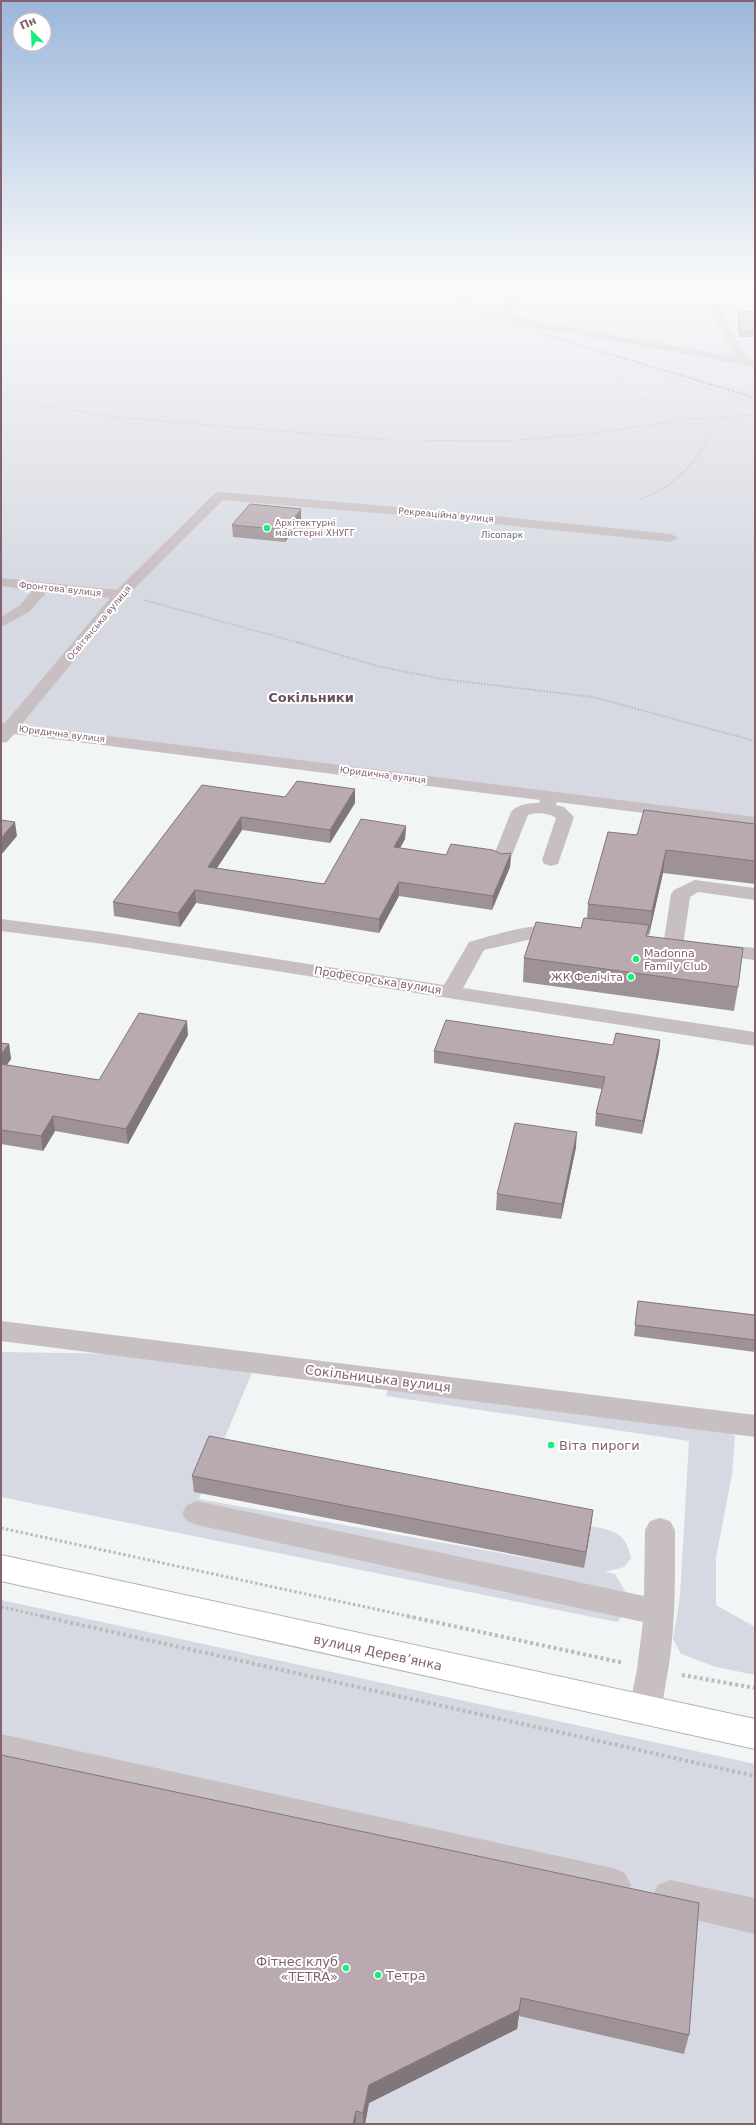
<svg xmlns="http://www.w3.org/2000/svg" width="756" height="2125" font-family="'DejaVu Sans',sans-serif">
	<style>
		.green { fill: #d7d9e2 }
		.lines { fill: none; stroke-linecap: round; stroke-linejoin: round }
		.major-casing { stroke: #bab0b4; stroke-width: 2 }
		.path-far4 { stroke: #bfb9bb; stroke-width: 1; stroke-dasharray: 1 1; stroke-linecap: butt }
		.path-far3 { stroke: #bfb9bb; stroke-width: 1.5; stroke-dasharray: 1 1; stroke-linecap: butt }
		.path-far2 { stroke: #bfb9bb; stroke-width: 2; stroke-dasharray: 1.5 1.5; stroke-linecap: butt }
		.path-far1 { stroke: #bfb9bb; stroke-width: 3; stroke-dasharray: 2.5 2.5; stroke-linecap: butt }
		.path { stroke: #bfb9bb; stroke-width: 4; stroke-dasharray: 3 3; stroke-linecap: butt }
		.minor { fill: #c8bfc2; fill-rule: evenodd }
		.major { fill: #fff; fill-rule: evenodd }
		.rail { stroke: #ada0a5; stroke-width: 1.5; stroke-dasharray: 3 1.5; stroke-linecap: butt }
		.wall { fill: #9e9297 }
		.shaded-wall { fill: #81777b }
		.building { fill: #b8aab0; stroke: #81777b }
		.poi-dot { fill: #19ee7a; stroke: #fff; stroke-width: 1.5 }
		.labels { text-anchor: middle; stroke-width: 4; stroke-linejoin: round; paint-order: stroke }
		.far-street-label { font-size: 9px; fill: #84626e; stroke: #fff }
		.far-poi-label { font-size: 9px; fill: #84626e; stroke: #fff; text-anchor: start }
		.far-park-label { font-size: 9px; fill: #62627b; stroke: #fff }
		.poi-label { font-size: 11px; fill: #84626e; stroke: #fff; text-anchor: start }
		.street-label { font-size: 11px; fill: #84626e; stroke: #fff }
		.far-district-label { font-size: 13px; font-weight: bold; fill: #695159; stroke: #fff }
		.near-street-label { font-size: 13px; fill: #84626e; stroke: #fff }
		.near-poi-label { font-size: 13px; fill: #84626e; stroke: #fff; text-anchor: start }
	</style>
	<rect width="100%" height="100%" fill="#f1f5f6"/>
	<!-- green -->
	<path class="green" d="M1,285h754v536l-754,-99z
		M1,1352l258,4 -60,143 385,69 7,-42c24,5 34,6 40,32l-7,9 -19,5 10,2 18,31 -16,17 -616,-125z
		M389,1384l335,45 11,7 -3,38 -16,84v47l39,22v48l-39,-8 -35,-13 -8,-15 7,-43 9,-155 -303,-45z
		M1,1600l754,164v360h-754z"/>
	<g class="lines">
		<defs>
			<path id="major" d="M1,1555l754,164v30l-754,-168z"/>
		</defs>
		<!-- major casing -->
		<use href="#major" class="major-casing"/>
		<!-- path-far4 -->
		<path class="path-far4" d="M305,285l165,29
			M425,285l29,19 33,15
			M449,285l6,7 33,20
			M48,310l90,-8 103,-17
			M477,314l11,1
			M551,346l64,29 25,21 49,23
			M600,355l155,48
			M650,365l105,31
			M1,399l114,18 274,23 117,1 82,-7 101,-15 66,-4
			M706,443l29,-47"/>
		<!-- path-far3 -->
		<path class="path-far3" d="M641,499c32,-13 47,-28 66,-57
			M144,600l156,43"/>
		<!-- path-far2 -->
		<path class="path-far2" d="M297,642l80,24 65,13 151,18 162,44"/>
		<!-- path-far1 -->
		<path class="path-far1" d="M1,1528l411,89
			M1,1607l45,10"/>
		<!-- path -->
		<path class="path" d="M41,1616l714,160
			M407,1616l217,47
			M682,1675l73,13"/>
		<!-- minor -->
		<path class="minor" d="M513,285h10l-12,30 9,3 216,39 -27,-50 5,-3 4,1 30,54 7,2v6l-241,-44 -14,-7z
			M220,492l225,19 226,23 7,4 -7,4 -226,-23 -222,-19 -98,98 -104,127 734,92v10l-198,-25 -1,3 8,2 10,10 -16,47 -7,2 -7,-2 -2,-4 14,-42c-7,-5 -20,-6 -28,-3l-18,45 -2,4 -7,2 -7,-2 -2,-4 19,-48c6,-8 19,-9 28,-9l1,-3 -526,-66 -7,8 -6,1v-21l4,1 105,-125 -62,-7 -19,21 -28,15v-10l18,-11 14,-16 -32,-4v-8l116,12 98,-97z
			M695,880l60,8v12l-57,-8 -8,5 -7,49 -3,4 -7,2 -7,-2 -3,-4 8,-52 3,-4z
			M1,919l102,13 341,53 25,-43c31,-8 67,-22 99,-14l3,4 -3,4 -7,2 -16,-2 -61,14 -21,38 292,44v14l-652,-102 -102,-13z
			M712,944l43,4v12l-50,-6 -3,-4 3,-4z
			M1,1321l754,94v22l-754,-96z
			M197,1501l447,95 1,-66 5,-9 10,-3 10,3 5,9c0,51 1,102 -9,152 -2,13 -4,26 -10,38l-11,5 -11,-5 -5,-10 8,-41 6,-47 -446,-97 -10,-4 -5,-8 5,-8z
			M1,1734l612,134 12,5 6,12 -6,12 -12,5 -612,-138z
			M670,1880l85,18v36l-85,-20 -12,-5 -6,-12 6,-12z"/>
		<!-- major -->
		<use href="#major" class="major"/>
		<!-- rail -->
		<path class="rail" d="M442,285l20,17 42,20 251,76"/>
	</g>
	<!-- wall -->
	<path class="wall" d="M755,311v26h-16l-1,-20 1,-5z
		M301,520l-16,22 -52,-5 -1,-12z
		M202,785l83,12 70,6 -25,40 -88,-13 -25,38 107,16 82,-58 -1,13 -5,9 46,7 55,-1 10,-1 -1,14 -18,43 -93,-14 -20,37 -183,-30 -16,24 -66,-11 -1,-14z
		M755,824v60l-92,-11 -14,62h-2v1l91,51 -4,24 -211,-29 1,-24 57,-30 6,-10 1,-14 49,-69z
		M188,1035l-60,109 -73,-13 -12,20 -42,-7v-101l8,1 2,15 -4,6 92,15z
		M660,1040l-1,12 -17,82 -47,-8 1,-13 6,-24 -168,-26v-12l179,-6z
		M576,1147l-15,72 -65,-9 1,-16z
		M638,1301l117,14v37l-121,-16z
		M192,1476l401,34 -2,16 -7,42 -390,-76z
		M1,1755l688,280 -5,19 -165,-38 -2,13 -148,74 -4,21h-364z"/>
	<!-- shaded-wall -->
	<path class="shaded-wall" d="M301,509v11l-16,22v-12z
		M355,789v14l-25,40v-13z
		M241,817l1,13 -33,50 -1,-13z
		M15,822l2,14 -16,19v-17z
		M406,826l-1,13 -12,22 1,-14z
		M666,850l-3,23 -14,62 3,-24z
		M511,853l-1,14 -18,43 1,-14z
		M399,882v14l-20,37v-14z
		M195,890l1,13 -16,24 -2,-14z
		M187,1021l1,14 -60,109 -2,-15z
		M660,1040l-1,12 -17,82 1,-13z
		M9,1044l2,15 -10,14v-19z
		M53,1116l2,15 -12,20 -2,-15z
		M577,1132l-1,15 -15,72 1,-15z
		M593,1510l-2,16 -7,42 2,-16z
		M521,1998l-4,31 -148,74 -4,21h-2v-11l6,-28z
		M356,2111v13h-3z"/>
	<!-- building -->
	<path class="building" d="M755,311v20h-16v-19z
		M250,504l51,5 -16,21 -53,-5z
		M297,781l58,8 -25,41 -89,-13 -33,50 116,17 37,-65 45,7 -12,21 52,8 5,-11 42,6 8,4 10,-1 -18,43 -94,-14 -20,37 -184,-29 -17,23 -65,-11 89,-117 83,12z
		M644,810l111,14v37l-89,-11 -14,61 -64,-7 20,-72 29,3z
		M1,820l14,2 -14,16z
		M584,918l65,7 -3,11 97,12 -5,39 -214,-29 12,-36 45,6z
		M139,1013l48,8 -61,108 -73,-13 -12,20 -40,-6v-66l98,16z
		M446,1020l167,25 3,-12 44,7 -17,81 -47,-8 9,-36 -171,-26z
		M1,1043l8,1 -8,10z
		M515,1123l62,9 -15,72 -65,-10z
		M638,1301l117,14v25l-120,-15z
		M209,1436l384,74 -7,42 -394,-76z
		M1,1755l698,148 -10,132 -168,-37 -2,12 -150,75 -6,28 -7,-2 -3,13h-352z"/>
	<!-- sky -->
	<linearGradient id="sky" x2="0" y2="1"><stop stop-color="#9db7da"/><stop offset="0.49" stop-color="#f9fafb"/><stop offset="1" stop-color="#f9fafb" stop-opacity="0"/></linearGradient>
	<rect width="756" height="582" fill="url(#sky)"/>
	<!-- markers -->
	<g class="poi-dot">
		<circle cx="267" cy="528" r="4"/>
		<circle cx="636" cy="959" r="4"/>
		<circle cx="631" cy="977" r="4"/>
		<circle cx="551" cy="1445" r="4"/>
		<circle cx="346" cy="1968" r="4"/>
		<circle cx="378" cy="1975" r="4"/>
	</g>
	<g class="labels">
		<!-- far-street labels -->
		<g class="far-street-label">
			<text transform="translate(446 515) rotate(5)" y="3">Рекреаційна вулиця</text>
			<text transform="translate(60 589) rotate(6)" y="3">Фронтова вулиця</text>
			<text transform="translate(99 623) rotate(-50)" y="3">Освітянська вулиця</text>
			<text transform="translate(62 734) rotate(7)" y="3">Юридична вулиця</text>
			<text transform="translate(383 775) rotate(7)" y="3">Юридична вулиця</text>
		</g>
		<!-- far-poi labels -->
		<g class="far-poi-label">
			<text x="275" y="526">Архітектурні<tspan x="275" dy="10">майстерні ХНУГГ</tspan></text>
		</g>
		<!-- far-park labels -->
		<g class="far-park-label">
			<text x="502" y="538">Лісопарк</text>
		</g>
		<!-- poi labels -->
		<g class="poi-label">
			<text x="644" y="957">Madonna<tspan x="644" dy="13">Family Club</tspan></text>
			<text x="623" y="981" text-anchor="end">ЖК Фелічіта</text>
		</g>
		<!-- street labels -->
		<g class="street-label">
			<text transform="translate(378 980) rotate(9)" y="4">Професорська вулиця</text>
		</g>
		<!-- far-district labels -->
		<g class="far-district-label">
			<text x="311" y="702">Сокільники</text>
		</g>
		<!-- near-street labels -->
		<g class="near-street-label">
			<text transform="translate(378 1378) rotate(7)" y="5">Сокільницька вулиця</text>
			<text transform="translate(378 1652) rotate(12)" y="5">вулиця Дерев’янка</text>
		</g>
		<!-- near-poi labels -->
		<g class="near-poi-label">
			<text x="559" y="1450">Віта пироги</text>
			<text x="338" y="1966" text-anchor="end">Фітнес клуб<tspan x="338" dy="15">«TETRA»</tspan></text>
			<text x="386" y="1980">Тетра</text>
		</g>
	</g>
	<!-- border -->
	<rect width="756" height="2125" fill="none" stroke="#84626e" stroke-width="4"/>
	<!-- north arrow -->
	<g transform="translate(32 32) rotate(336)"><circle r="19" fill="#ffffff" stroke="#cec0c5"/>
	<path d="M0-3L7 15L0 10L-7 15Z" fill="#19ee7a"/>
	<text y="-6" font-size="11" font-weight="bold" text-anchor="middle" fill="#84626e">Пн</text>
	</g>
</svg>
